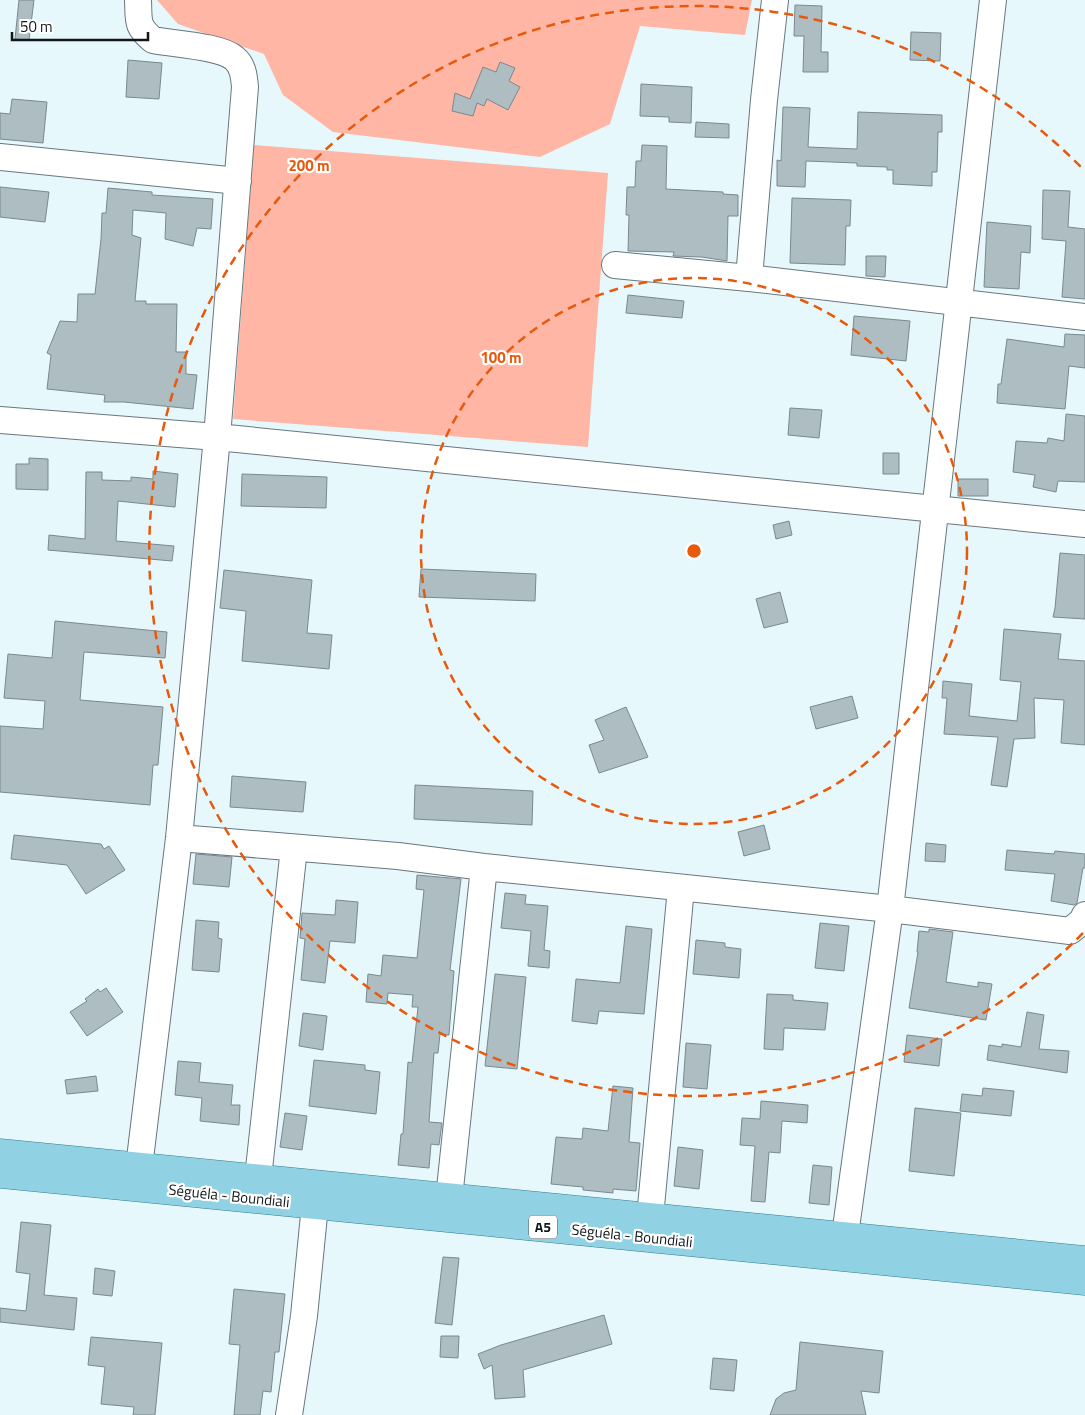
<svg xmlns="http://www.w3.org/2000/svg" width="1085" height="1415" font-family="'Titillium Web',sans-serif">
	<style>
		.green { fill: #ffb6a5 }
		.building { fill: #adbdc2; stroke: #79898d }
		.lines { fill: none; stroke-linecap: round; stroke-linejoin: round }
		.minor-casing { stroke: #69777c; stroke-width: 28 }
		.major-casing { stroke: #337d90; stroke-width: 29 }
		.minor { stroke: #fff; stroke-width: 26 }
		.major { stroke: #90d2e3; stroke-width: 28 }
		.ring { fill: none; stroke: #e8590c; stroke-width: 2.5; stroke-dasharray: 9 6 }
		.labels { text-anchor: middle; stroke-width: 4.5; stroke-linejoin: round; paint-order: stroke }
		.shield { fill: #fff; stroke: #585c5d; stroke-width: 1 }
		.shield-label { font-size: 14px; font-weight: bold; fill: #111618 }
		.street-label { font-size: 15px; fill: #111618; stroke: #fff }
		.centre { fill: #e8590c; stroke: #fff; stroke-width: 2.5 }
		.ring-label { font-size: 15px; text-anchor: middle; font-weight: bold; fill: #e8590c; stroke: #fff; stroke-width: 4.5; stroke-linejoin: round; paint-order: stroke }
	</style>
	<rect width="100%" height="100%" fill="#e7f8fd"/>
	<!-- green -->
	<path class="green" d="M157,0h595l-7,35 -105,-9 -30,98 -70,33 -207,-25 -50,-37 -19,-41 -86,-30z
		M254,145l354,28 -20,274 -355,-28z"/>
	<!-- building -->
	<path class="building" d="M19,0h15l-5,40 -14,-1z
		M795,5l27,1 -1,46h7v20h-25l1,-36h-10z
		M911,32l30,1 -1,28 -30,-1z
		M128,60l34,3 -3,36 -33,-2z
		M500,62l15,6 -6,13 11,6 -12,23 -21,-11 -3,7 -7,-3 -4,13 -21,-5 3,-18 15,6 13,-32 13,5z
		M641,84l51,3 -1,36 -22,-1v-5l-29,-1z
		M12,99l35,3 -4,41 -43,-4v-26l10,1z
		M783,107l27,1 -2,39 49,2 1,-37 84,3v17h-4l-1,40h-5v14l-39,-2v-14h-6v-3l-30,-1v-3l-51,-2 -1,26 -28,-1v-26l4,1z
		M696,122l33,2v14l-34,-1z
		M642,145l25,1 -1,43 57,3v2l15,1v21h-10l-1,45 -25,-4 -29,-1 1,-4 -46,-1 1,-36h-3l1,-28h8l1,-26h5z
		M0,187l49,5 -4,30 -45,-5z
		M108,188l44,4v3l61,4 -2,30 -14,-1 -4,18 -28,-7 1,-26 -33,-3 -1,25 9,3 -6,63h11v3h31l-1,48h10v22l11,1 -4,34 -69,-7h-20l1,-7 -58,-6 4,-34 -4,-2 13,-32 17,1 1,-28h17l6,-55 1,-26h4z
		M1043,190l27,1 -2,36 17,2v70l-23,-2 4,-56 -24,-2z
		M792,198l59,2 -1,26h-4l-1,39 -55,-2z
		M987,222l44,4 -1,27 -9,-1 -2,37 -35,-2z
		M866,256h20l-1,21 -19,-1z
		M628,295l56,6 -2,17 -56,-5z
		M854,316l56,5 -4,40 -55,-6z
		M1065,334l20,1v33l-16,-2 -4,43 -68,-6 1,-19h3l6,-45 57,8z
		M790,408l32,2 -3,28 -31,-3z
		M1066,414l19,2v66l-27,-1 -2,11 -23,-5 2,-12 -22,-3 3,-31 31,2 1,-5 16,3z
		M883,453h16v21h-16z
		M29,458l19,1v31l-32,-1v-25h13z
		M153,471l25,3 -3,33 -57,-6 -2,40 58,5 -2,15 -124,-11 1,-15 36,4 1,-67h16v8l29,1v-4l22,2z
		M242,474l85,3 -1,31 -85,-2z
		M958,479h30v17h-30z
		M789,521l3,14 -16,4 -3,-14z
		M1060,553l25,2v64l-32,-2 2,-9z
		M421,569l115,5 -1,27 -116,-4z
		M224,570l88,10 -5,53 25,2 -3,34 -87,-8 4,-50 -26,-3z
		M780,592l8,30 -24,6 -8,-29z
		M55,621l112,11 -2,26 -81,-6 -4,48 83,7 -5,58h-5l-3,40 -150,-13v-66l43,3 2,-28 -41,-3 4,-44 44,4z
		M1004,629l57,5 -3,25 27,2v84l-24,-2 3,-43 -30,-2 1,40 -21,1 -7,48 -16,-2 7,-48 -54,-3 3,-36h-5l1,-17 29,3 -3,32 48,5 4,-39 -21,-2z
		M852,696l6,22 -42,11 -6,-22z
		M626,707l22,50 -49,16 -10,-28 15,-5 -9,-20z
		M232,776l74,6 -3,30 -73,-5z
		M415,785l118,6 -1,34 -118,-6z
		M764,825l6,24 -26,7 -6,-24z
		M14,835l87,9 3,5 5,-3 16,24 -39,24 -19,-29 -56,-6z
		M926,843l20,2 -1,17 -20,-1z
		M1007,850l47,4 1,-3 30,3v14h-2l-6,35 -3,2 -23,-4 4,-27 -50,-4z
		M196,854l36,3 -3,30 -36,-3z
		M417,875l44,4 -11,91 4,1 -5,64 -9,-1 -2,19h-4l-5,69 13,1 -3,22 -8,-1 -2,24 -31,-3 3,-31h2l5,-72 4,1 6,-56h-6l1,-12 -25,-2 -1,11 -21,-2 2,-28 13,2 2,-21 34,3 7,-68 -8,-1z
		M505,893l21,2 -1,9 23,2 -4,44 6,1 -1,17 -21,-2 3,-35 -30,-3z
		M336,900l22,2 -3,41 -25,-2 -5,42 -24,-3 4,-41 -5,-1 2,-25 33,2z
		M196,920l23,2 -1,16 4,1 -3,33 -27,-2z
		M820,923l29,3 -5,45 -29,-3z
		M626,926l26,3 -8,85 -45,-3 -2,13 -25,-3 4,-42 44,4z
		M929,929l24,3 -7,50 32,5v-5l14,2 -6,36 -77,-12 9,-56h-1l2,-21 10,1z
		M696,940l29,3v4l16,2 -2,29 -46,-4z
		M495,974l31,3 -9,92 -32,-3z
		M106,988l17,24 -36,24 -17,-24 17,-11 -2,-2 13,-10 2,3z
		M767,994l26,1v5l35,3 -3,27 -41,-2 -1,22 -19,-1z
		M1027,1012l17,3 -5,34 30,2 -2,22 -80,-13 2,-15 13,2v-3l19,3z
		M303,1013l24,3 -4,34 -24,-4z
		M907,1035l35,4 -3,27 -35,-4z
		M686,1043l25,2 -4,44 -24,-2z
		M314,1060l51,5v5l15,2 -4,42 -67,-8z
		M178,1061l23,2 -2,19 34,3 -2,20h9l-1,20 -39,-4 2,-23 -27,-3z
		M96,1076l2,15 -31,3 -2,-14z
		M613,1086l20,2 -4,54 11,1 -4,48 -23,-2v4l-30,-3v-3l-32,-3 5,-47 26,2 1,-11 25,3z
		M983,1088l31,3 -3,25 -51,-5 2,-17 20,2z
		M761,1101l47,4 -1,18 -25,-2 -2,32 -11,-1 -4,50 -14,-1 4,-55 -15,-1 2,-27 18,1z
		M915,1108l46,5 -7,63 -45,-5z
		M285,1113l22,3 -5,34 -22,-3z
		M678,1147l25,3 -4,39 -25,-3z
		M813,1165l19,2 -3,38 -20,-2z
		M21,1222l30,3 -7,70 33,3 -3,32 -74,-8v-14l26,3 4,-37 -14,-2z
		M443,1257l16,1 -7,67 -17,-2z
		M95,1268l20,3 -3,25 -19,-2z
		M234,1289l51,5 -6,58h-4l-4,40 -8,-1 -3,24h-26l6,-70 -11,-1z
		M604,1315l8,29 -89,26 2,27 -30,2 -3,-34 -8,4 -6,-15 23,-9z
		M441,1336h18l-1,22 -18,-1z
		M91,1337l71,6 -7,72h-22l1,-8 -33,-3 4,-37 -17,-2z
		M800,1342l83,9 -4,42 -18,-2 5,24h-96l6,-16 8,-6 12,-3z
		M713,1358l24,2 -3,31 -24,-2z"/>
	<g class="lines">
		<defs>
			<path id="minor" d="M138,0c1,21 -2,26 15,40 20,4 67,6 81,18 9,7 10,18 11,29l-28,350 -38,401 -40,329
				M0,157l238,24
				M615,265l134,13 336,39
				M749,278l15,-178 11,-100
				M0,420l217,17 868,87
				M179,838l219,18 86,11 406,42 180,22 12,-10 3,-6
				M258,1178l36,-330
				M449,1198l35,-331
				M650,1217l31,-329
				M842,1257l48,-348 103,-909
				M289,1415l15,-99 11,-111"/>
			<path id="major" d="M0,1153l1085,107
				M0,1174l1085,107"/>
		</defs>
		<!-- minor casing -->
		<use href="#minor" class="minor-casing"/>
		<!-- major casing -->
		<use href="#major" class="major-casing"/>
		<!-- minor -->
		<use href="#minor" class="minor"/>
		<!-- major -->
		<use href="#major" class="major"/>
	</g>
	<!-- distance rings -->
	<g class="ring">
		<circle cx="694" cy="551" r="273"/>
		<path d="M1083 933A545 545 0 1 1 1083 169"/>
	</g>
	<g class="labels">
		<!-- shield labels -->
		<rect class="shield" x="529" y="1215.5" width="28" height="23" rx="4"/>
		<g class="shield-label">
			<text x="543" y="1232">A5</text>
		</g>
		<!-- street labels -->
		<g class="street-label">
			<text transform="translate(229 1196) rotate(6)" y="5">Séguéla - Boundiali</text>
			<text transform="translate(632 1236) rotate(6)" y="5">Séguéla - Boundiali</text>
		</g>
	</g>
	<circle cx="694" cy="551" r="8" class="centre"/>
	<g class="ring-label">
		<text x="309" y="171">200 m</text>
		<text x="501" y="363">100 m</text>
	</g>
	<!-- scale -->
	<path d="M12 32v8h136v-8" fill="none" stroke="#111618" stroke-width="2.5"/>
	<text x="20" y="32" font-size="15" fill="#111618" stroke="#ffffff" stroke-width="4" paint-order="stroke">50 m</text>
</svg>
